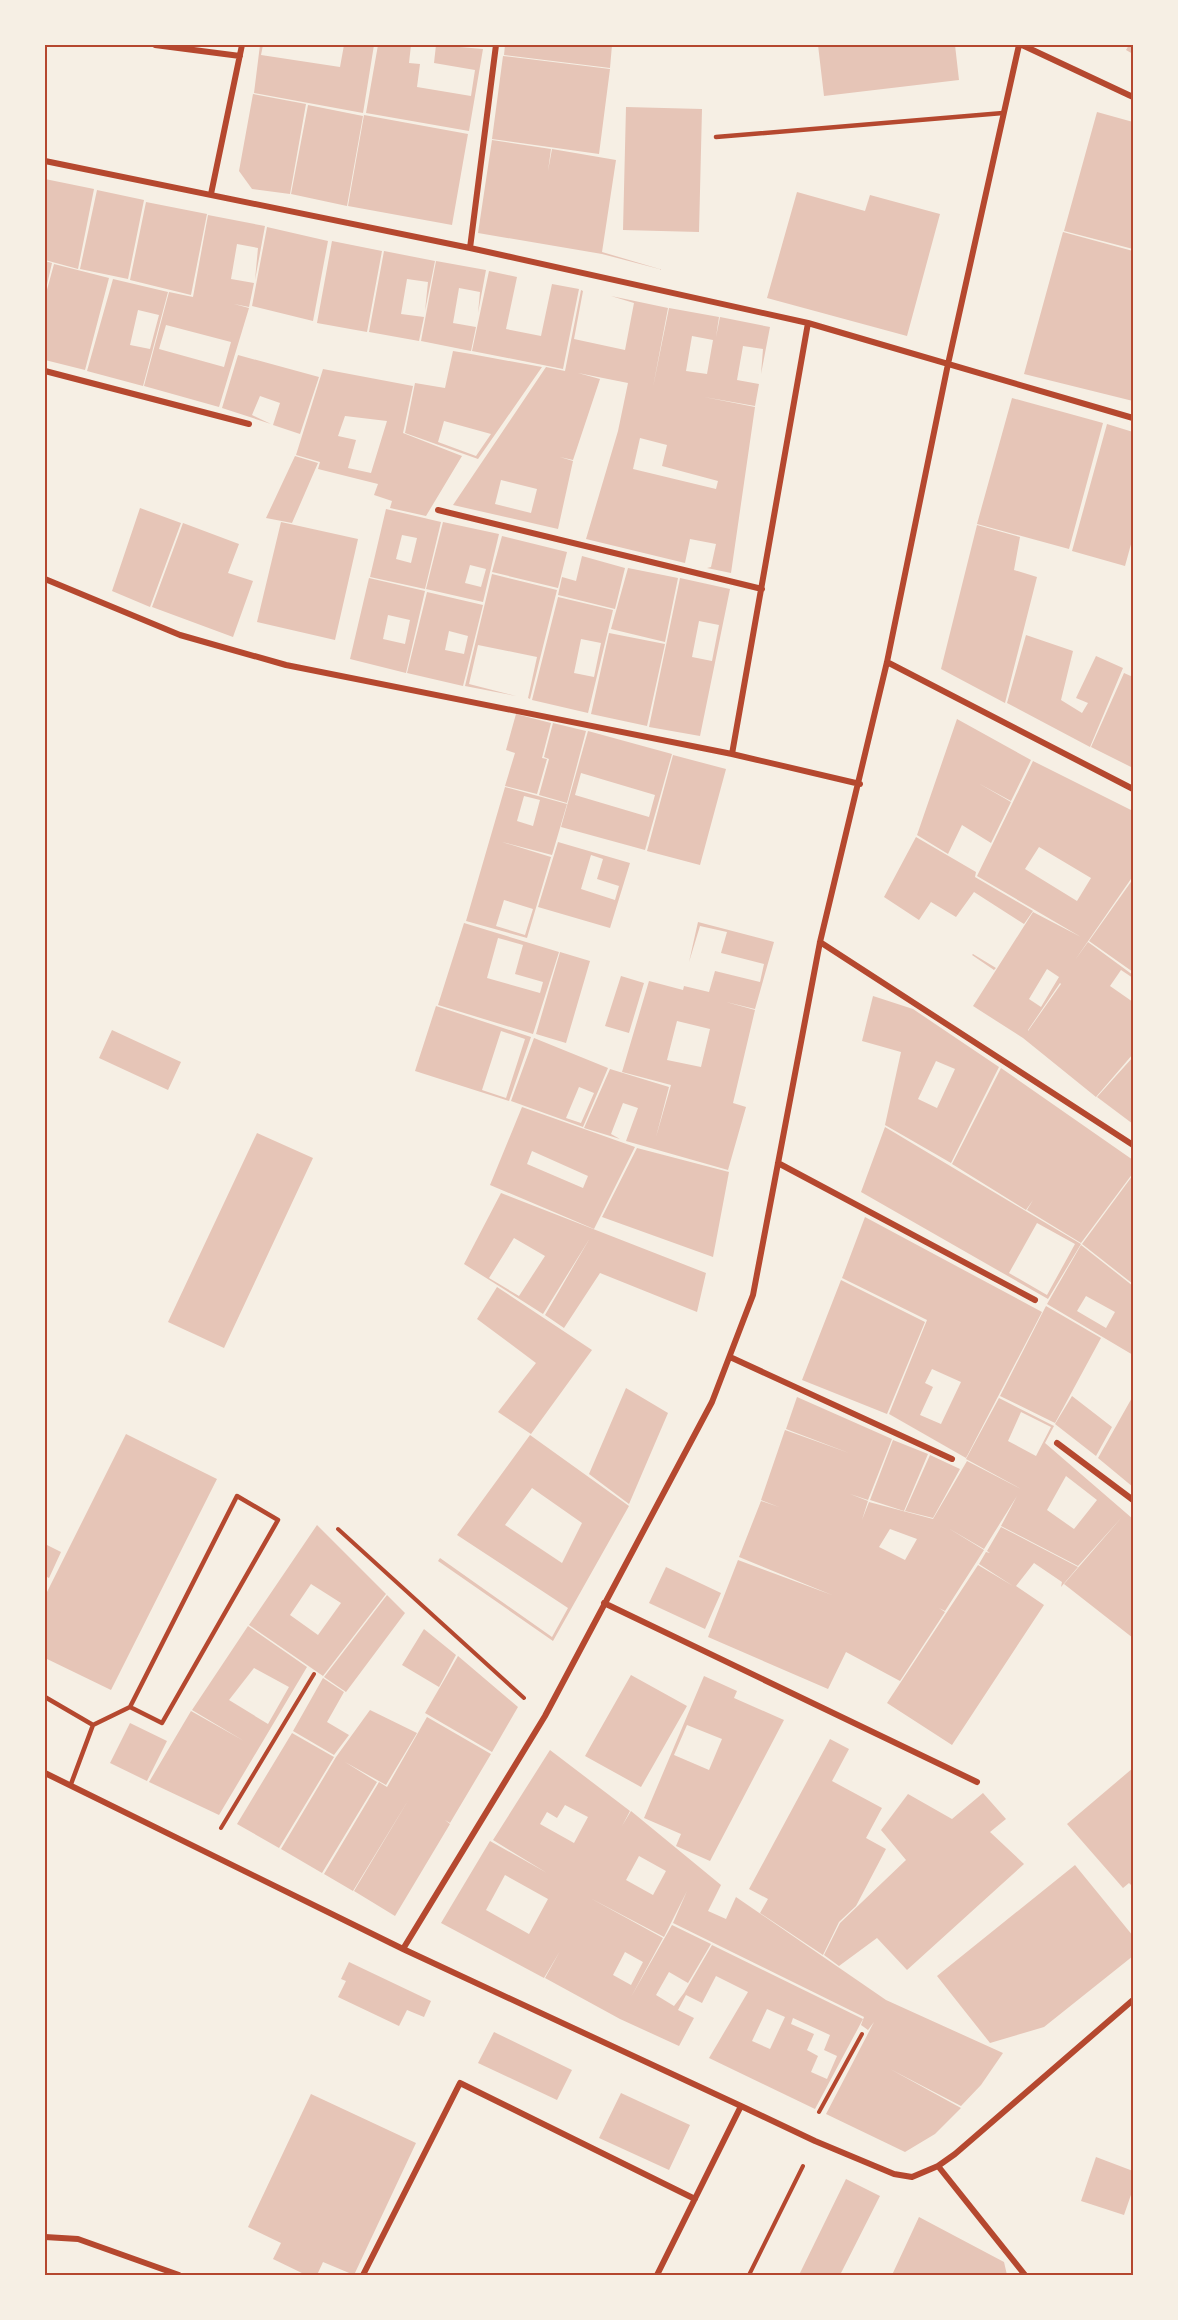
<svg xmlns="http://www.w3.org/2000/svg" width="1178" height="2320" font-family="'Noto Serif',serif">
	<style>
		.building { fill: #e6c5b7; fill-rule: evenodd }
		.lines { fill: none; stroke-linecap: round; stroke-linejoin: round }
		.path { stroke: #b5482f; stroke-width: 4 }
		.service { stroke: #b5482f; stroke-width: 4.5 }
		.minor { stroke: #b5482f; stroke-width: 6 }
		.neatline { fill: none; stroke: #b5482f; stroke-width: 2 }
	</style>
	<rect width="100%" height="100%" fill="#f6efe4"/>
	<!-- building -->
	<path class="building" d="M260,45h3l-2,10 79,12 4,-22h30l-11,68 -109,-20z
		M378,45h33l-2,18 11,1 -3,23 54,9 4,-26 -41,-7 2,-18 47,4 -14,82 -103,-18z
		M505,45h107l-2,23 -106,-13z
		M818,45h137l4,35 -135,16z
		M1129,45h4v9l-7,-4z
		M503,56l107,13 -11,85 -107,-15z
		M253,94l53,10 -16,90 -38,-5 -13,-18z
		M308,105l55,11 -16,90 -56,-12z
		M626,107l76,2 -3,123 -76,-2z
		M1097,112l36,10v127l-69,-18z
		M364,115l104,19 -16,91 -104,-19z
		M492,140l59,9 -3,22 4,-22 64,11 -14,92 61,18 -61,-16 -124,-21z
		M45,179l49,10 -16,80 -33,-9z
		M97,190l47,10 -16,79 -48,-10z
		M797,192l68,19 5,-16 70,19 -33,122 -140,-38z
		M146,202l61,12 -16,81 -61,-15z
		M208,215l57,11 -10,54 3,-32 -21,-4 -6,35 23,4 -5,24 -15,-3 15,4 -30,99 -75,-21 25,-94 24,5zM166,325l65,17 -7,25 -65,-18z
		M267,227l61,14 -15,80 -61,-15z
		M1063,232l70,19v150l-109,-27z
		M332,241l50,10 -15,81 -50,-9z
		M384,251l51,10 -10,50 3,-29 -21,-3 -6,35 23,3 -5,24 -50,-9z
		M45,261l7,2 -6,26h-1z
		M436,261l50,9 -8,43 2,-21 -21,-4 -6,35 23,4 -5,24 -50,-10z
		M54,264l55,14 -24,92 -40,-10v-63z
		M489,271l28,6 -11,52 35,7 11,-52 27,5 -16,80 -91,-18z
		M113,279l55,13 -25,94 -56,-15zM138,310l21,5 -9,34 -20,-4z
		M581,290l2,1 -9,48 51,11 9,-47 -23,-7 57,12 -15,79 16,-79 50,9 -3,20 4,-20 50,10 -9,47 2,-25 -20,-3 -6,34 22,4 -4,22 -51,-9 51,10 -24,166 -24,-5 4,-1 5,-23 -26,-5 -5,24 -99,-24 32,-108 10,-48 -50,-10 22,6 -27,81 -13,-3 13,4 -15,68 -105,-24 93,-138 19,4zM692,336l21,4 -6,34 -21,-3zM640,438l27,7 -5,21 56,15 -2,8 -83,-20zM501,480l36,9 -6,24 -36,-9z
		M453,351l18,3v3v-3l71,13 -64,92 -73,-26 10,-50 30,5zM444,421l47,13 -15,22 -38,-14z
		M238,355l81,22 -19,57 -27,-9 7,-22 -20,-7 -8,19 19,9 -49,-16z
		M323,369l90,17 -10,47 59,23 -36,60 -36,-8 2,-7 -18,-6 4,-11 -60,-15 2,-7 -24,-7zM345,416l42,5 -16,52 -23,-5 8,-28 -18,-4z
		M1012,398l91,25 -34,126 -92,-25z
		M1107,424l26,8v105l-8,29 -53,-15z
		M295,456l23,7 -26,60 -26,-5z
		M140,508l41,15 -31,84 -38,-16z
		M386,509l55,13 -16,67 -55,-12zM402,535l15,3 -6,25 -15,-4z
		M281,522l77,17 -23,101 -78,-18z
		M443,522l56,12 -16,68 -57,-13zM470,565l16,4 -5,18 -16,-4z
		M183,523l56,21 -11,29 25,8 -20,56 -81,-30z
		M977,525l43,12 -6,33 23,7 -32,126 -64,-34z
		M502,536l65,16 -9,36 -66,-16z
		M582,556l43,12 -10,41 -57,-14 4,-18 14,4z
		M628,568l50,10 -13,64 -54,-13z
		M492,574l65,16 -27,109 -2,-1 9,-41 -59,-12 -9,39 47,12 -51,-10z
		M369,578l56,13 -19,82 -56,-14zM388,615l22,5 -5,24 -22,-5z
		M680,578l50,11 -30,147 -51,-9zM699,621l20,4 -7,36 -20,-4z
		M427,592l56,13 -20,81 -56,-13zM449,631l19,5 -4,18 -19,-4z
		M558,597l55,13 -25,103 -56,-13zM581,639l20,4 -7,34 -20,-4z
		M609,633l56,11 -18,82 -56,-12z
		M1026,635l47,16 -12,49 21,13 6,-10 -12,-5 20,-42 27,12 -33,79 -83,-44z
		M1124,673l9,4v91l-42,-21z
		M516,714l35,9 -9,35 5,1 -10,35 -32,-8 10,-33 -9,-3z
		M957,719l74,41 -20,41 -33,-18 33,19 -20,41 -29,-18 -14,29 -31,-19z
		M553,723l33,8 -19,72 -28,-8 10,-36 -5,-2z
		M588,731l84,23 -27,96 -84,-23zM581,773l74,22 -6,22 -74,-22z
		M673,755l53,14 -26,96 -53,-14z
		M1033,761l100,50v65l-58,84 13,-18 45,33v3l-12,-8 -11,16 23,16v52l-37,43 -73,-59 -50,-32 60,-94 48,25 -104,-61zM1039,847l52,31 -14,23 -52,-32zM1047,969l12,8 -18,30 -12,-8zM1060,983l1,1 -33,47v-1z
		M505,787l62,17 -15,51 -50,-13 49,15 -24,81 -61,-17zM524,796l16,4 -7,26 -16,-5zM504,900l29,9 -8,26 -29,-9z
		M916,837l60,35 -1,5 58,34 -9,13 -50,-32 -18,25 -25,-15 -12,18 -35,-23z
		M558,842l72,21 -20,65 -72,-21zM591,855l12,4 -6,20 22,7 -4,14 -34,-11z
		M1133,879v93l-44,-31z
		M698,922l76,20 -19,67 -29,-7 29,8 -22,93 13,4 -18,63 -102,-29 12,-33 -15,-5 -12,31 9,5 -36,-11 26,-59 59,18 -13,50 15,-52 -49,-13 27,-91 34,9 1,-4 25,6 6,-21 45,11 4,-18 -43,-11 6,-21 -27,-6 -11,36zM677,1021l33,8 -9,38 -34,-7z
		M464,923l95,29 -26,82 -95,-29zM498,938l25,7 -8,29 28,8 -3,11 -53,-15z
		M560,952l30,9 -24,82 -30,-9z
		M973,954l23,14 -2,2 -22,-15z
		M621,976l23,7 -15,50 -24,-7z
		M873,996l40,13 86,58 -48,96 -66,-38 16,-73 -39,-11zM936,1061l19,8 -18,39 -19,-9z
		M436,1006l95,31 -22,64 -94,-30zM501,1031l24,8 -19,59 -24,-8z
		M112,1030l69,32 -13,28 -69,-32z
		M534,1038l74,30 -25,59 -72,-26zM579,1087l15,6 -13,30 -15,-5z
		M1133,1057v67l-36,-27z
		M1001,1068l132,92v13l-52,70 -54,-33 6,-10 -7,10 -74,-46z
		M522,1107l113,40 -41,82 -104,-44zM532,1151l56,25 -5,12 -56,-24z
		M885,1127l196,117 -33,55 -187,-107zM1037,1223l38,21 -28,51 -38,-22z
		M257,1133l56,25 -89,190 -56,-26z
		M637,1148l92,24 -16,85 -111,-40z
		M1133,1175v109l-51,-40z
		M501,1193l205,80 -9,39 -97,-39 -36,55 -19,-13 45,-77 -47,76 -79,-50zM514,1238l31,18 -26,40 -30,-18z
		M865,1217l177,95 -76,146 -77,-44 38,-94 -85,-42zM932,1369l29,13 -20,42 -21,-9 13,-28 -8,-4z
		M1081,1245l52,41v69l-86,-51zM1086,1296l29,16 -9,16 -29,-17z
		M841,1280l84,42 -38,92 -85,-34z
		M497,1287l95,63 -61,84 -33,-22 38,-49 -59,-44z
		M1046,1306l55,32 -46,85 -55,-27z
		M626,1388l42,25 -39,91 -40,-30z
		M1072,1396l40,31 -16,29 -41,-32z
		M1133,1396v91l-35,-29z
		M797,1397l95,42 -24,61 -18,-6 18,7 -6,19 7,-18 64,17 34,-58 54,28 -55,-30 33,-61 55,28 -9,17 88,76v119l-69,-54 58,-67 -44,49 -77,-40 16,-30 -33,53 -36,-21 36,22 -39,61 -6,-3 6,4 -45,69 -54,-29 -18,37 -120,-52 30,-77 94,35 -93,-38 22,-56 18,6 -18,-7 24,-70 64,23 -63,-24zM1021,1412l30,15 -15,29 -28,-15zM1066,1476l31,24 -23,29 -27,-19zM890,1529l27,10 -12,21 -26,-13z
		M126,1434l91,45 -106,211 -66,-32v-62z
		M530,1435l99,71 -76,135 -115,-80 2,-3 112,79 16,-29 -111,-73zM532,1488l50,35 -20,40 -57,-38z
		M893,1440l35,14 -24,57 -34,-11z
		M930,1455l30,14 -27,49 -28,-7z
		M317,1525l69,69 -63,82 -74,-51zM311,1584l30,19 -23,32 -28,-20z
		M1001,1527l77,40 -17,20 1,-5 -28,-19 -18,23 28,19 -92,140 -65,-42 91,-138 35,21 -34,-22 7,-12 4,1 -3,-2z
		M45,1544l16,8 -12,26 -4,-2z
		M666,1567l55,26 -16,36 -56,-26z
		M387,1595l18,18 -59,79 -22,-15z
		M248,1626l59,41 -88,148 -70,-33 42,-71 53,30 -52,-31zM254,1668l35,19 -21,37 -39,-24z
		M424,1629l32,26 -17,32 -37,-22z
		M458,1656l60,51 -26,45 -67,-39z
		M631,1675l56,31 -46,81 -56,-31z
		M704,1676l33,15 -3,7 50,22 -74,141 -34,-15 5,-12 -37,-16zM687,1725l35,14 -13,31 -35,-15z
		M323,1678l21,14 -17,30 22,13 -15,20 -41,-24z
		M370,1710l47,23 -31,52 -41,-23 32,20 -55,91 -41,-24 55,-92z
		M427,1717l64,37 -41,69 -5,-3 5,4 -55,92 -41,-25 55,-92 -56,92 -29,-17 55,-92 8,5z
		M130,1723l37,18 -20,40 -37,-18z
		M292,1733l42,24 -55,91 -42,-24z
		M830,1739l19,10 -17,32 50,27 -16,30 20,11 -30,57 -17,16 -16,33 -63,-42 8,-14 -19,-10z
		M550,1750l80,61 -8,15 9,-15 90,74 -13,26 18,8 10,-22 150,103 117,53 -22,32 -20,21 -71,-37 71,39 -26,26 -30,18 -79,-38 48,-92 -6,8 -7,-5 3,-8 -191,-94 14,-32 -23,46 -74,-39 73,40 -32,59 41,-72 39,19 -23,39 -19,-11 -13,23 18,11 10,-13 28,-48 151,74 -48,90 -106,-51 39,-66 -32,-16 -14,27 -16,-8 -8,15 16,8 -15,28 -59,-27 -75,-41 15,-27 -16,27 -103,-55 49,-82 57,32 -54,-33zM565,1805l23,12 -14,26 -34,-19 7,-12 10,6zM639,1856l27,15 -13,24 -27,-15zM505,1875l43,24 -19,35 -43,-24zM625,1952l18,10 -12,23 -18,-10zM767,2009l18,8 -15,32 -18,-8zM793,2018l37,17 -6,15 13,6 -10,23 -16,-7 7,-16 -11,-6 7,-16 -23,-10z
		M1133,1768v119l-4,-4 -6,5 -56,-64z
		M983,1793l23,26 -16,13 34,32 -117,106 -30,-32 -38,28 -15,-11 16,-32 66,-63 -25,-30 27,-36 44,25z
		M1075,1865l58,71v20l-89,71 -54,16 -53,-67z
		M349,1962l82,39 -7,16 -17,-7 -8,16 -61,-29 8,-16 -5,-2z
		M494,2032l78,38 -15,30 -79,-37z
		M621,2093l69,32 -21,45 -70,-32z
		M311,2094l105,49 -62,132 -31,-13 -6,13h-11l-33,-16 8,-16 -33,-16z
		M1096,2157l37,14v18l-9,26 -43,-14z
		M846,2179l34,17 -40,79h-41z
		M919,2217l85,45 3,13h-115z"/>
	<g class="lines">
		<!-- path -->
		<path class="path" d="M338,1529l186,169
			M221,1828l93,-154
			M819,2112l43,-78
			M749,2275l54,-109"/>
		<!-- service -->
		<path class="service" d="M716,137l287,-24
			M45,1697l48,28
			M71,1784l22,-59 37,-18 32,16 116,-203 -41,-24 -107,211"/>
		<!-- minor -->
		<path class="minor" d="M155,45l85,11
			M1022,45l111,52
			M45,161l425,87 338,75 325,95
			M211,194l31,-149
			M470,248l26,-203
			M45,371l204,53
			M438,510l324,79
			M45,579l135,56 106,30 446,89 128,30
			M887,662l246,127
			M732,754l76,-431
			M820,942l313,203
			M778,1163l257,137
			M730,1357l222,102
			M1057,1443l76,57
			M604,1603l373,179
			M45,1773l358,176 338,157 -84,169
			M403,1949l142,-233 167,-314 41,-107 67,-353 67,-280 61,-298 71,-319
			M741,2106l74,35 79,33 18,3 26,-11 17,-12 178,-154
			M938,2166l87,109
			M45,2237l33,2 101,36
			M363,2275l97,-192 235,116"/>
	</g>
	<!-- border -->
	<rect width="1178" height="2320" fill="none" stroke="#f6efe4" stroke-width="93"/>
	<rect x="46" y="46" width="1086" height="2228" class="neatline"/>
</svg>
